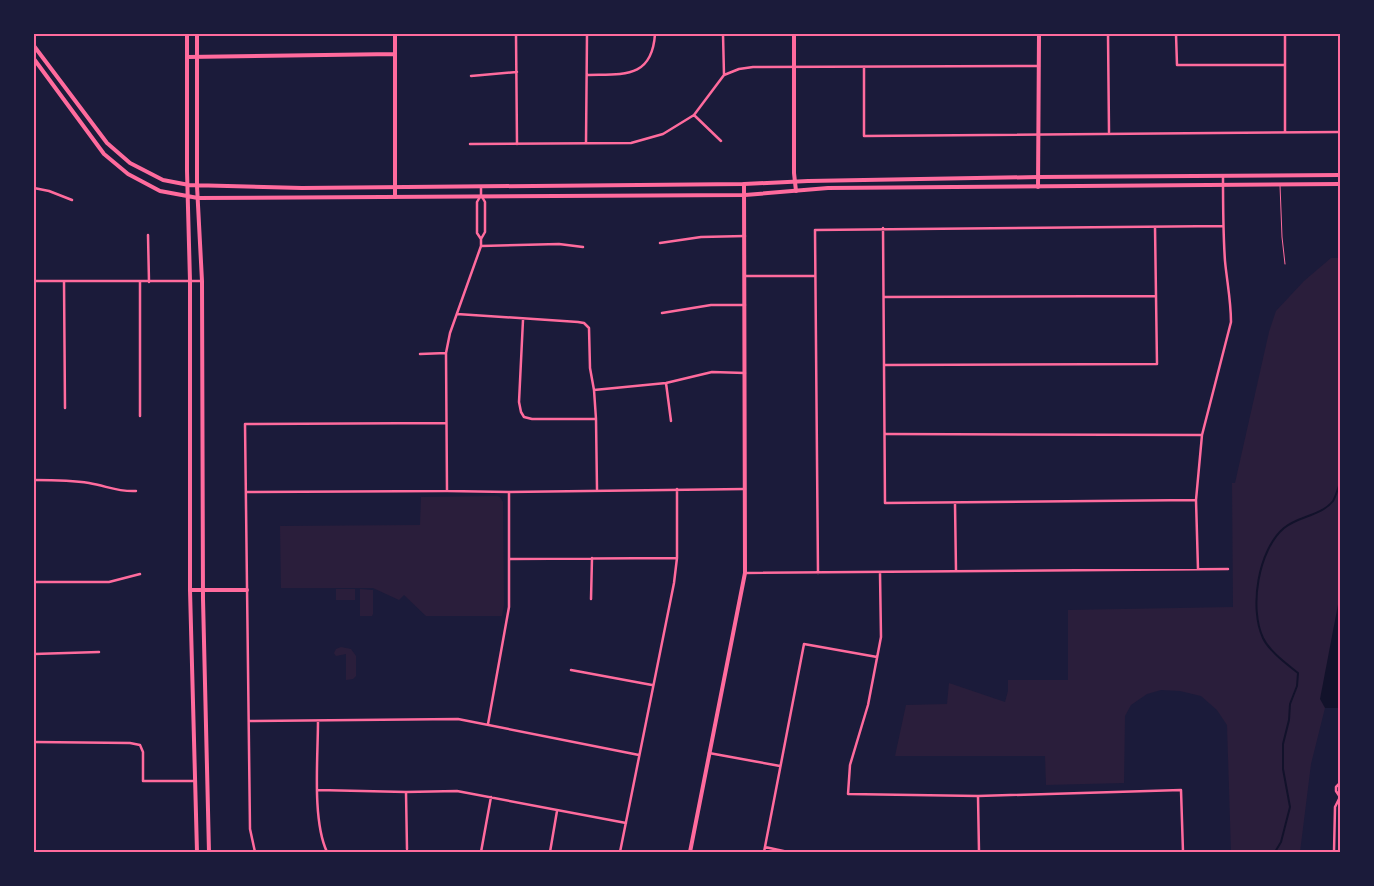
<svg xmlns="http://www.w3.org/2000/svg" width="1374" height="886" viewBox="0 0 1374 886" font-family="Signika,sans-serif">
  <rect width="100%" height="100%" fill="#1b1b3a"/>
  <path fill="#2a1e3b" d="M1331,258H1340V708H1325L1311,764L1300,852H1231L1227,725L1217,710L1201,696L1180,691L1161,690L1147,694L1131,705L1125,716L1124,783L1046,785L1045,756H895L906,705L947,704L949,683L1005,702L1008,691V680H1068V610L1233,607L1232,483H1235L1269,332L1276,311L1304,281Z
    M497,496L500,497L503,502L504,605L502,616H426L404,595L399,600L373,588H281L280,526L420,525L421,497Z
    M336,589H355V600H336Z
    M360,589L373,590V614L372,616H360Z
    M341,647L351,649L356,656V676L353,679L346,680V654L336,656L334,653L336,649Z"/>
  <path fill="#12122b" d="M1340,594V708H1325L1320,699Z"/>
  <g fill="none" stroke-linecap="round" stroke-linejoin="round">
    <path stroke="#12122b" stroke-width="2" d="M1275,852L1281,842L1290,807L1283,769V744L1289,720L1290,704L1297,686L1298,673C1287,664 1269,651 1263,638C1249,608 1258,550 1284,528C1298,516 1321,516 1333,501C1336,496 1338,488 1340,483"/>
    <path stroke="#ff6b9d" stroke-width="1" d="M1280,185L1282,237L1285,264"/>
    <path stroke="#ff6b9d" stroke-width="2.5" d="M516,34L517,144
      M723,34L724,75
      M1108,34L1109,132
      M1176,34L1177,65H1285
      M1285,34V132
      M864,68V136L1340,132
      M588,75C623,74 652,79 655,34
      M471,76L517,72
      M694,115L721,141
      M586,143L587,34
      M470,144L631,143L663,134L694,115L724,75L739,69L753,67L1039,66
      M34,188L49,191L72,200
      M883,228L885,503L1196,500
      M148,235L149,282
      M481,239L477,233V202L481,195
      M660,243L701,237L745,236
      M481,246L559,244L583,247
      M745,276H815
      M34,281H202
      M64,281L65,408
      M884,297L1155,296
      M662,313L711,305H745
      M457,314L578,322L584,323L589,328L590,368L594,390L596,419L597,489
      M523,320L519,402L521,412L524,417L532,419H596
      M420,354L446,353
      M884,365L1157,364L1155,227
      M666,383L671,421
      M594,390L666,383L712,372L745,373
      M140,416V281
      M886,434L1202,435
      M34,480C52,480 71,480 89,483C107,486 117,492 136,491
      M447,491L446,353L450,333L481,246V239L485,232V202L481,195V187
      M246,492L447,491L509,492L745,489
      M955,504L956,571
      M509,559L677,558
      M1198,569L1196,500L1202,435L1231,322C1231,301 1227,282 1225,261C1223,233 1223,205 1223,176
      M745,573L1228,569
      M818,573L815,230L1223,226
      M880,573L881,637L868,705L850,765L848,794L978,796L1181,790L1183,852
      M34,582H109L140,574
      M591,599L592,558
      M34,654L99,652
      M571,670L652,685
      M249,721L458,719L639,755
      M318,721C318,757 312,820 327,852
      M488,724L509,607V492
      M34,742L130,743L140,745L143,752V781H195
      M709,753L780,766
      M1340,783L1336,787V791L1340,797
      M318,790L406,792L457,791L626,823
      M406,792L407,849
      M978,796L979,852
      M765,847L788,852
      M255,852L250,829L245,424L446,423
      M481,852L491,797
      M550,852L557,811
      M620,852L674,583L677,558V489
      M764,852L804,644L877,657
      M1334,852L1335,807L1340,797"/>
    <path stroke="#ff6b9d" stroke-width="4" d="M395,34V197
      M794,34V173L796,191
      M187,57L395,54
      M1038,187L1039,34
      M190,590H247
      M690,852L745,573L744,184"/>
    <path stroke="#ff6b9d" stroke-width="4" d="M187,34V171L190,281V590L197,852
      M197,34V186L202,281L203,599L209,852
      M34,46L107,143L130,163L163,180L189,185L302,188L744,184L808,181L1038,177L1340,175
      M34,59L104,154L128,174L160,191L198,198L745,195L828,188L1340,184"/>
  </g>
  <rect width="1374" height="886" fill="none" stroke="#1b1b3a" stroke-width="70"/>
  <rect x="35" y="35" width="1304" height="816" fill="none" stroke="#ff6b9d" stroke-width="2"/>
</svg>
